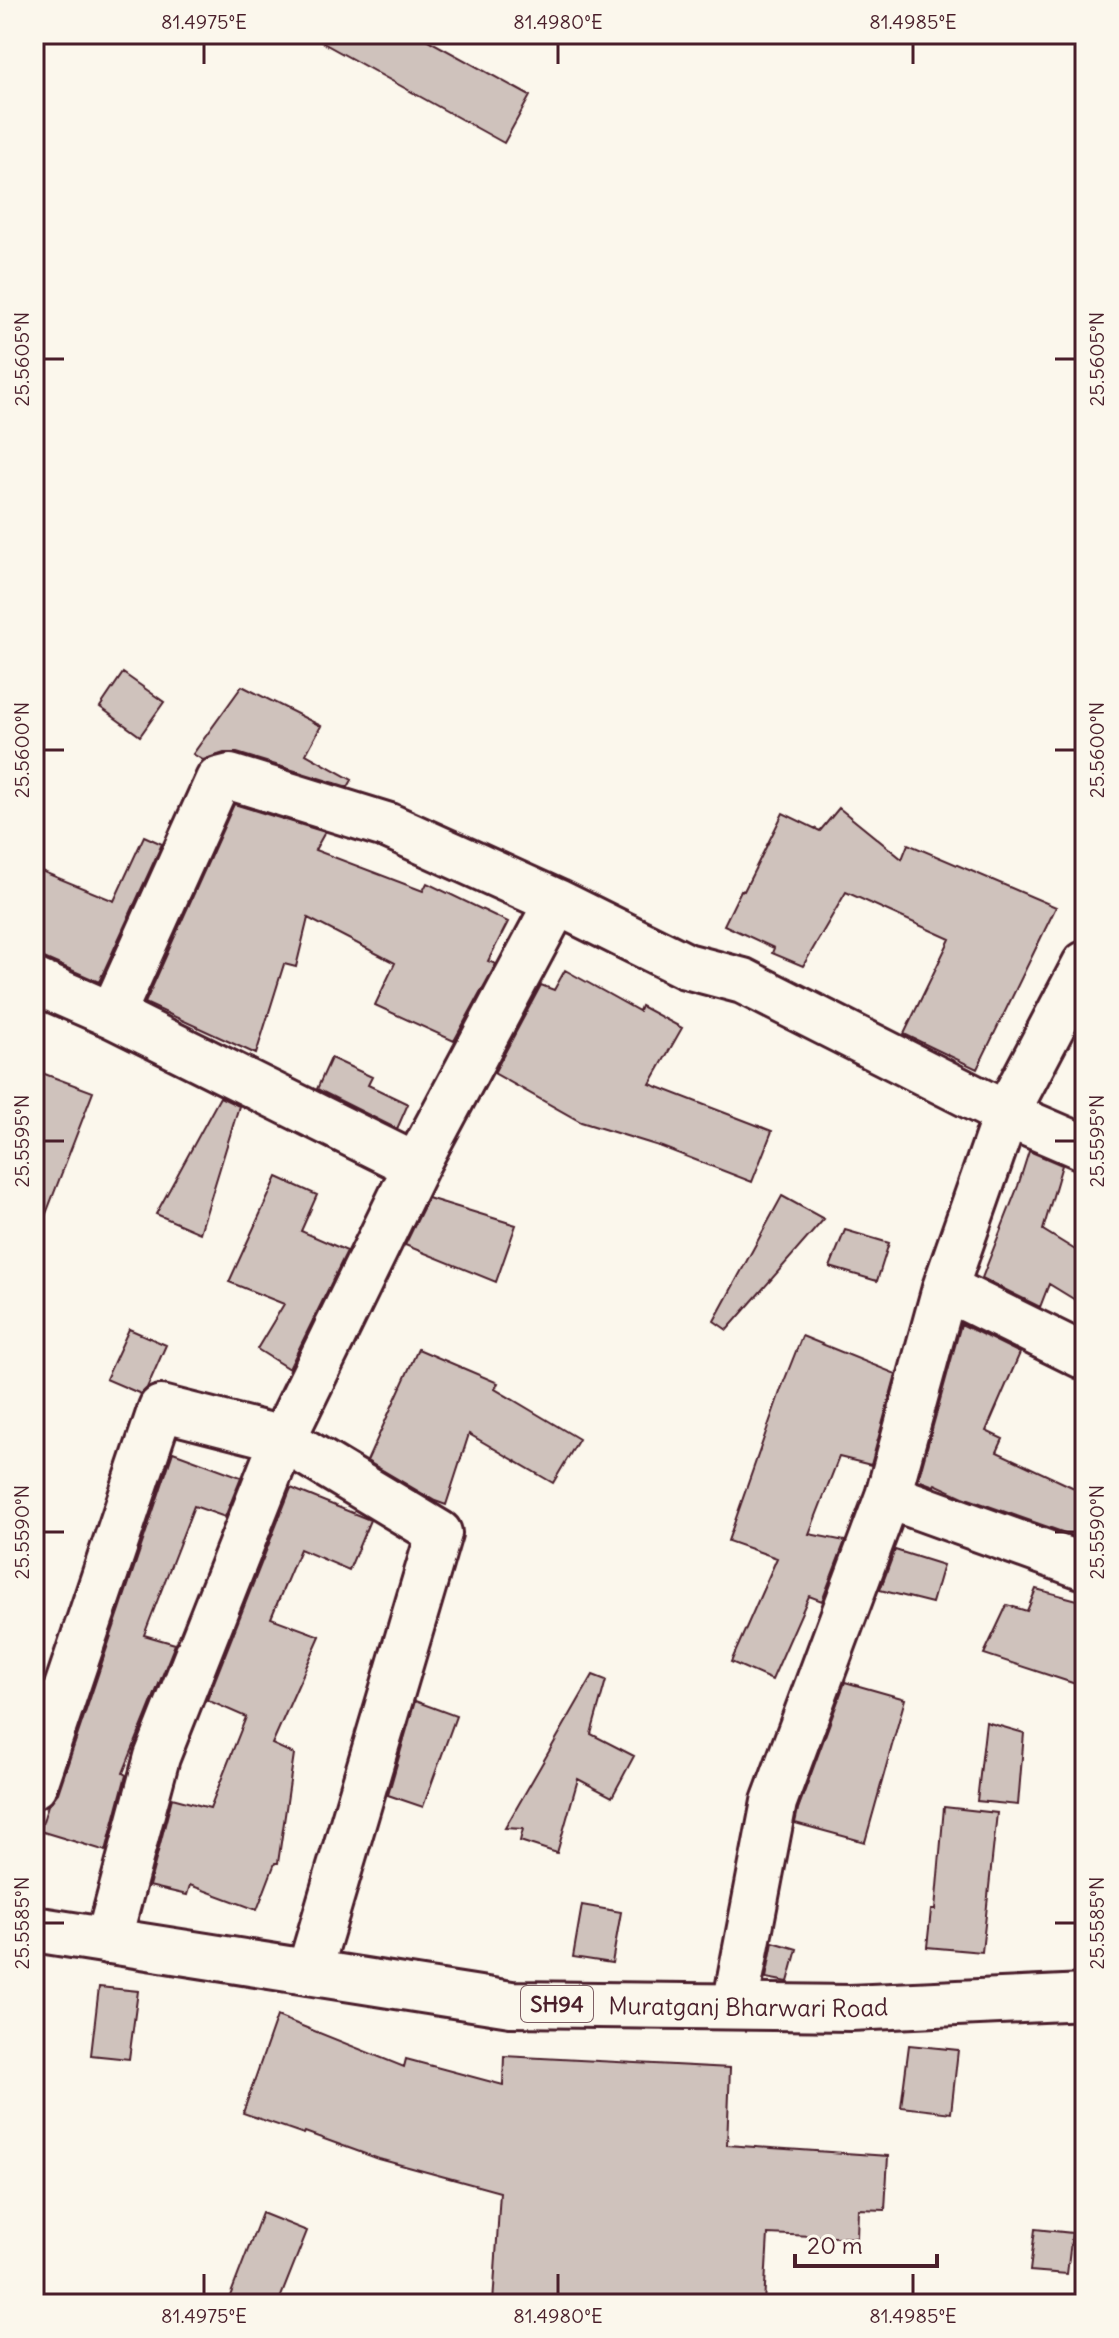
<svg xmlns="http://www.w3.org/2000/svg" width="1119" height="2338" viewBox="0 0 1119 2338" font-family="Delius,sans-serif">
  <rect width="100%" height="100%" fill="#fbf7ec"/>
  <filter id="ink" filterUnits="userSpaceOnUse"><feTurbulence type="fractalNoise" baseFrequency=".0125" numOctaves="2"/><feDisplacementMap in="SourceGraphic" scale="16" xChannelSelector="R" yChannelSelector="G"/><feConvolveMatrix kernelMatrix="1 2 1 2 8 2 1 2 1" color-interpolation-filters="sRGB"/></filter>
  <g filter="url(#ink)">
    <path fill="#cfc2bc" stroke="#4a1f2b" stroke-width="2" d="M307,34H417L530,96L504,143Z
      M123,673L164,702L140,736L100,707Z
      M242,686L321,726L306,754L352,780L348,787L237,753H224L203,760L193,754Z
      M234,804L325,832L315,850L423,891L427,883L508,922L488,961L496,964L454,1041L375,1005L395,963L308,918L296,967L284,964L256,1054L145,1003Z
      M839,808L902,859L908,844L1056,907L977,1069L904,1034L950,939L846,892L803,966L772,953L774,948L724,925L741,890L744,891L783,813L820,831Z
      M144,836L162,844L99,982L44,958L34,956V868L114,901Z
      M565,970L639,1011L641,1006L682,1028L650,1084L772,1131L752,1182L662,1147L581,1122L494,1073L541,985L554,990Z
      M331,1058L372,1077L368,1085L408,1104L397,1129L317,1089Z
      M34,1070L93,1092L37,1237H34Z
      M220,1097L239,1106L200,1233L156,1214Z
      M1029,1151L1062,1165L1043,1230L1085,1256V1306L1049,1284L1040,1307L982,1278L1018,1186Z
      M277,1177L317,1195L301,1231L347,1251L289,1369L257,1349L284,1304L229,1282Z
      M782,1196L824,1219L727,1330L714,1321Z
      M428,1198L516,1225L496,1282L405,1245Z
      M845,1230L889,1243L877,1281L830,1267Z
      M961,1324L1020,1353L986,1431L1003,1439L997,1452L1085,1493V1540L963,1497L935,1484L934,1486L918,1480Z
      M129,1329L166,1345L147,1388L141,1394L106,1379Z
      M802,1336L896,1374L871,1465L839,1457L809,1534L845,1541L822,1601L809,1596L772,1680L731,1662L777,1558L728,1541L781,1389Z
      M418,1349L498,1383L495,1389L579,1439L553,1483L469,1434L446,1505L435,1501L367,1461Z
      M173,1452L241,1477L225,1517L194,1506L144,1635L175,1644L123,1773L126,1775L106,1851L40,1831L48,1805L58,1793Z
      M291,1488L370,1520L349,1570L300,1549L271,1618L320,1636L272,1744L294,1754L278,1863H275L257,1910L190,1885L187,1895L149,1886L172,1798L210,1808L246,1717L207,1700Z
      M895,1550L943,1565L932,1603L880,1590Z
      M1036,1589L1085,1602V1687L984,1654L1007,1605L1027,1611Z
      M593,1675L606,1680L591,1734L634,1756L612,1797L578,1779L557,1853L520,1841L523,1829L505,1828Z
      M845,1682L905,1699L865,1842L795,1823L798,1809Z
      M415,1701L456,1716L423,1807L388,1795Z
      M986,1722L1024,1733L1018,1805L977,1801Z
      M944,1807L997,1813L982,1952L927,1947L931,1910H935Z
      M582,1905L621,1912L612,1963L573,1957Z
      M773,1942L797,1949L788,1982L766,1978Z
      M99,1987L138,1991L129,2059L91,2055Z
      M277,2016L404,2067L406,2059L503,2085L504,2056L730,2068L727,2145L888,2156L885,2210L858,2209L857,2238L768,2234L764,2304H493L500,2192L379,2159L305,2132L304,2134L243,2113Z
      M909,2045L958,2050L951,2113L901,2107Z
      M262,2213L307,2231L278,2304H227Z
      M1035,2229L1072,2233L1067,2274L1030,2271Z"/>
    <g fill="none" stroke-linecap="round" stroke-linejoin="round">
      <defs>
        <path id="minor" d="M34,981L112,1015L416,1166
          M112,1015L218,780L230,777L389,826L557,902L686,966L743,981L1006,1114L1085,1148
          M945,1288L1085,1357
          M888,1496L1085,1567
          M34,1785L161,1408L283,1439L439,1533L309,1972
          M108,1941L157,1757L283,1439L416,1166L557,902
          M735,2006L774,1802L888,1496L945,1288L1006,1114L1085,964"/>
        <g id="primary">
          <path id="s1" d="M34,1929L511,2004L850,2008L1085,1997"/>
        </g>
      </defs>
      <use href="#minor" stroke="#4a1f2b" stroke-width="50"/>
      <use href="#primary" stroke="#4a1f2b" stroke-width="50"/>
      <use href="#minor" stroke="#fbf7ec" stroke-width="44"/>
      <use href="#primary" stroke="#fbf7ec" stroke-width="44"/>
    </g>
  </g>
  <path fill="none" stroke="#4a1f2b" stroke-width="3" d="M204,44V64M558,44V64M913,44V64M44,359H64M1055,359H1075M44,750H64M1055,750H1075M44,1141H64M1055,1141H1075M44,1532H64M1055,1532H1075M44,1923H64M1055,1923H1075M204,2274V2294M558,2274V2294M913,2274V2294"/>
  <g text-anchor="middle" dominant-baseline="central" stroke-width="6" stroke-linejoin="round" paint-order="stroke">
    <rect fill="#fbf7ec" stroke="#7f6065" stroke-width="2" x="521" y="1986" width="72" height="36" rx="6"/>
    <g font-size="22" font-weight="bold" fill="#4a1f2b">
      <text x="557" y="2004">SH94</text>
    </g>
    <g font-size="24" fill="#4a1f2b" stroke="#fbf7ec">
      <text stroke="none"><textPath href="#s1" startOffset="720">Muratganj Bharwari Road</textPath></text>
    </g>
  </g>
  <rect width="1119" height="2338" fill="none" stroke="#fbf7ec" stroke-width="88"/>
  <path d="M795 2254v12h142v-12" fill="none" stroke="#4a1f2b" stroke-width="4"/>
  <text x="807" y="2254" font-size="24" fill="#4a1f2b" stroke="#fbf7ec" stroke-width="6" paint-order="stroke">20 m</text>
  <rect x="44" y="44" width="1031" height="2250" fill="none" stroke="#4a1f2b" stroke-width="3"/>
  <g font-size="20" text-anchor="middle" fill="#4a1f2b">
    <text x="204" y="29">81.4975°E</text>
    <text x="558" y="29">81.4980°E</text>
    <text x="913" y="29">81.4985°E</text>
    <text transform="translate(22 359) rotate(-90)" y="7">25.5605°N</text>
    <text transform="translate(1097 359) rotate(-90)" y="7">25.5605°N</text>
    <text transform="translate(22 750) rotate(-90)" y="7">25.5600°N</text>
    <text transform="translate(1097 750) rotate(-90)" y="7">25.5600°N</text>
    <text transform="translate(22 1141) rotate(-90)" y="7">25.5595°N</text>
    <text transform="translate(1097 1141) rotate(-90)" y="7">25.5595°N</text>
    <text transform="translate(22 1532) rotate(-90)" y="7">25.5590°N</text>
    <text transform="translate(1097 1532) rotate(-90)" y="7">25.5590°N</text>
    <text transform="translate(22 1923) rotate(-90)" y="7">25.5585°N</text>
    <text transform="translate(1097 1923) rotate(-90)" y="7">25.5585°N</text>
    <text x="204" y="2323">81.4975°E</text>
    <text x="558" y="2323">81.4980°E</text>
    <text x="913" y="2323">81.4985°E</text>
  </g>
</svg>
